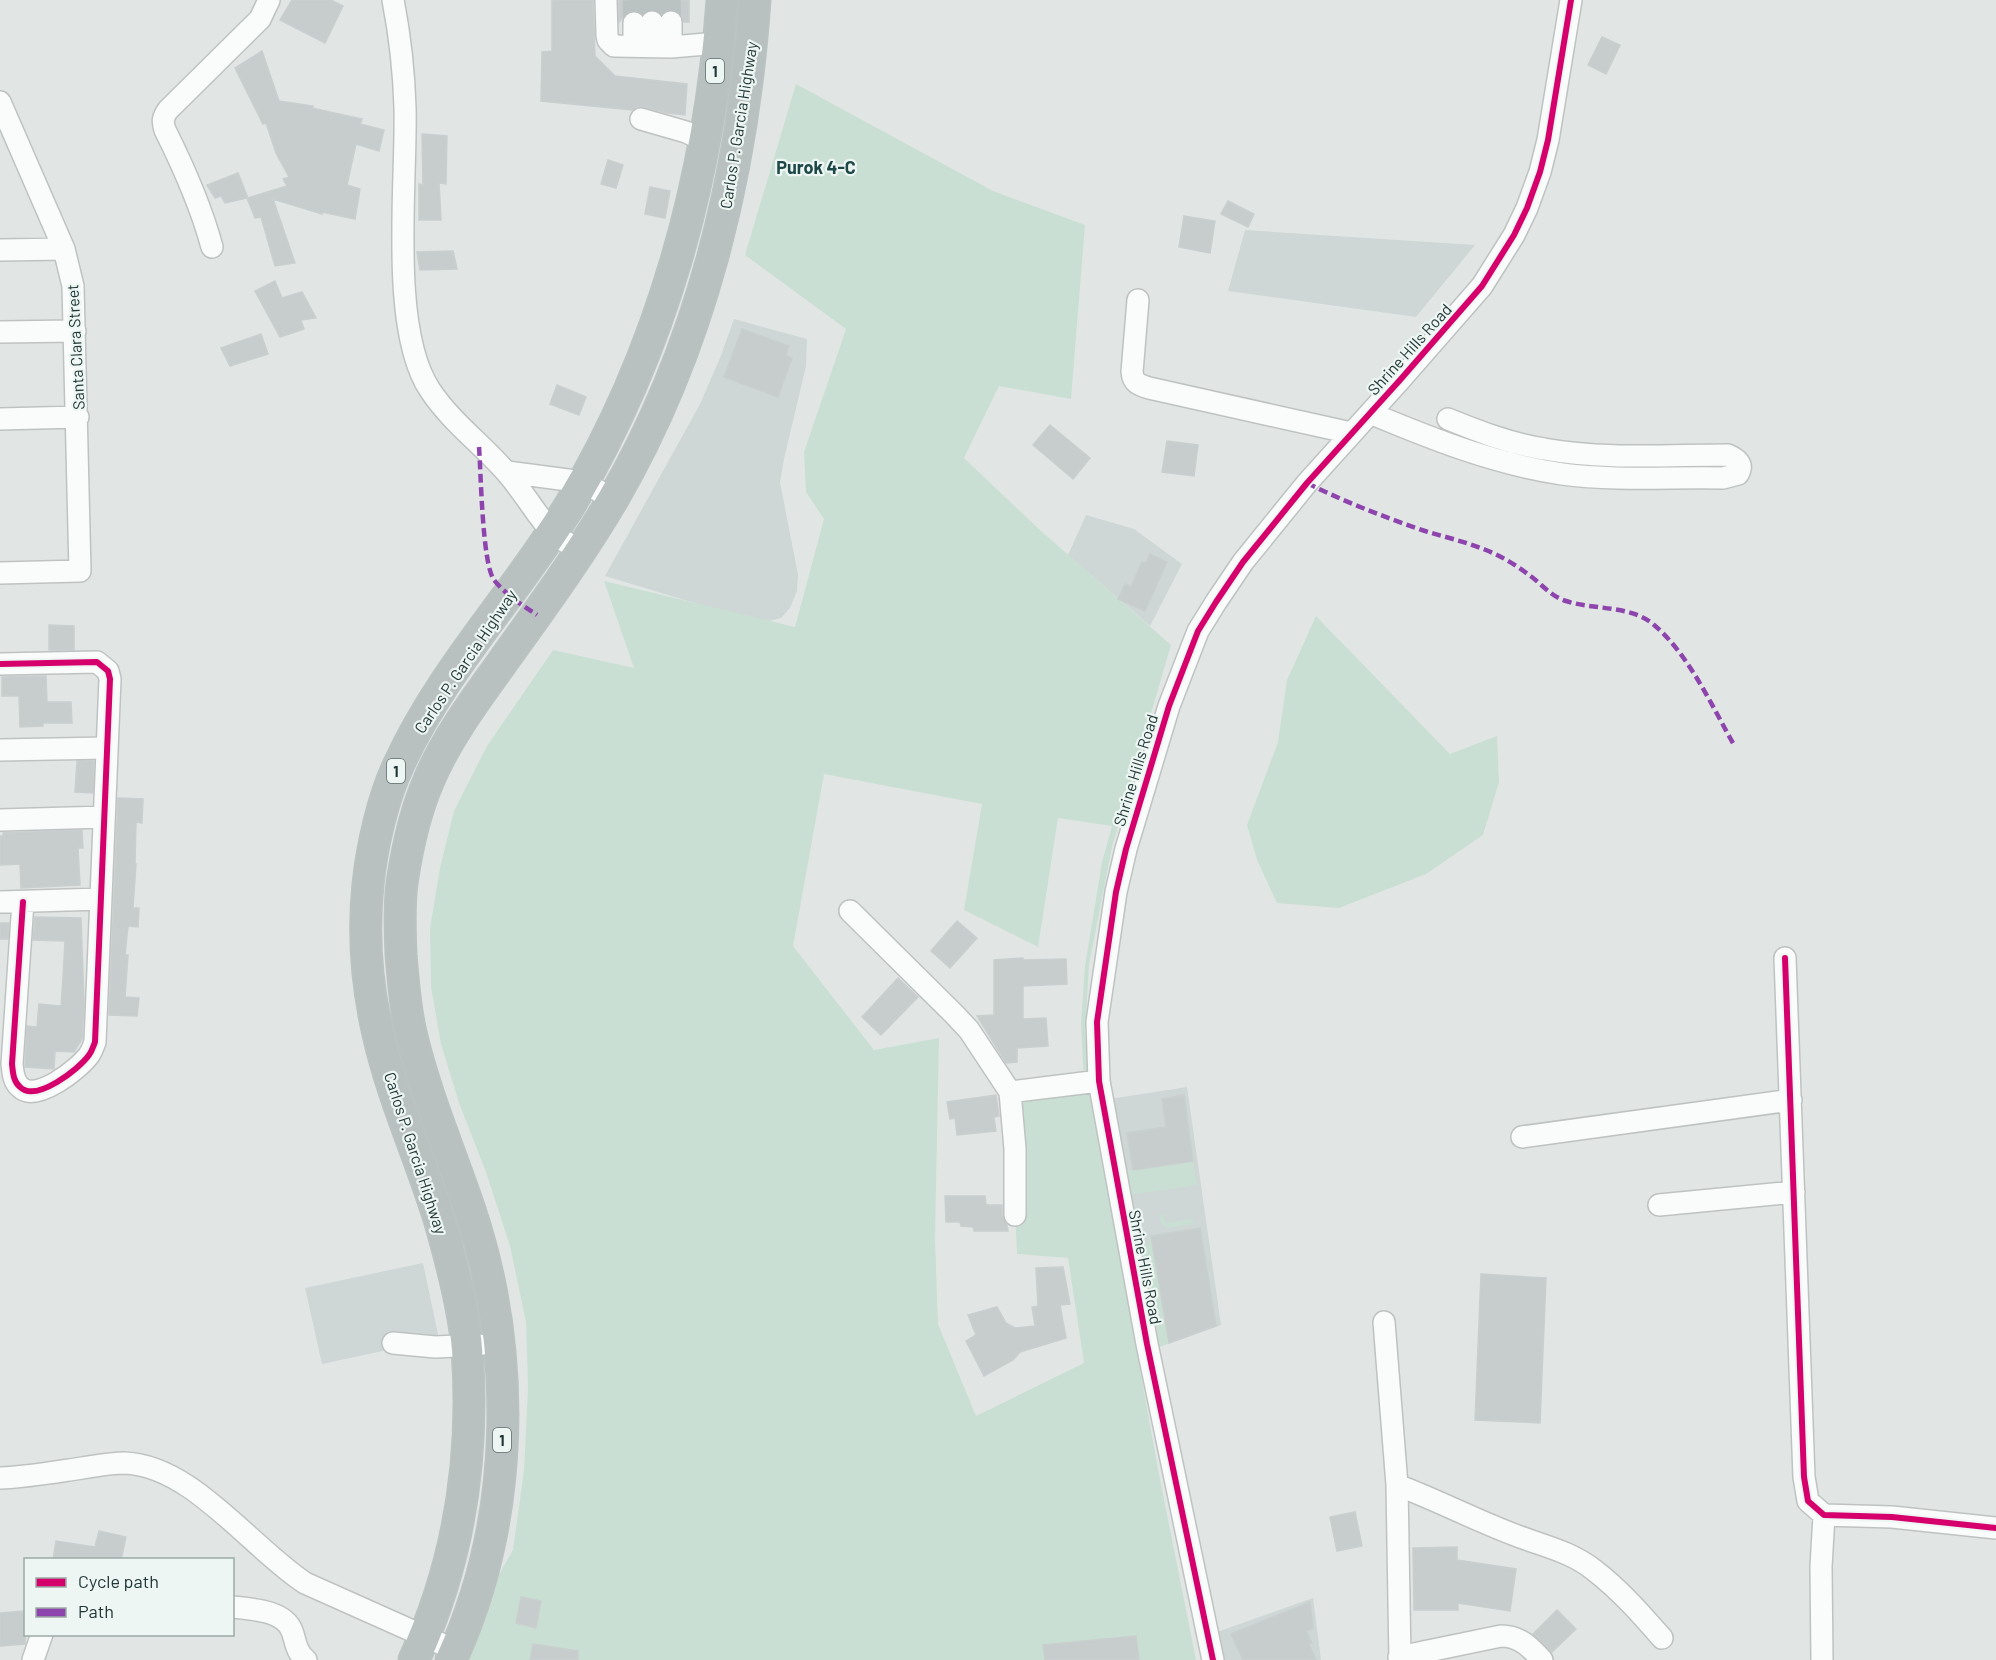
<svg xmlns="http://www.w3.org/2000/svg" width="1996" height="1660" viewBox="0 0 1996 1660" font-family="Barlow,sans-serif">
  <rect width="100%" height="100%" fill="#e1e6e5"/>
  <path fill="#ced7d5" d="M1245,230L1475,245L1416,317L1228,291Z
    M734,319L807,339L806,366L784,459L780,482L798,575L797,591L790,608L781,618L761,623L605,576L700,404L720,358Z
    M1086,515L1134,529L1182,564L1150,626L1068,555Z
    M1187,1087L1221,1325L1159,1347L1110,1099Z
    M423,1263L439,1339L322,1364L305,1288Z
    M1313,1598L1321,1660H1223L1217,1632Z"/>
  <path fill="#cadfd4" fill-rule="evenodd" d="M796,84L993,191L1085,225L1071,399L999,386L964,458L1040,530L1171,645L1112,847L1089,965L1085,1034L1091,1098L1158,1469L1196,1660H450L513,1550L524,1470L528,1388L526,1322L510,1246L486,1172L459,1103L441,1044L431,987L430,928L440,868L454,811L487,746L553,650L634,668L604,581L795,627L824,519L806,492L804,452L846,329L745,255ZM824,774L982,804L964,910L1038,947L1058,818L1112,826L1102,862L1085,966L1081,1022L1084,1083L1010,1092L1017,1254L1068,1258L1084,1363L976,1416L938,1324L935,1238L939,1038L874,1050L793,946Z
    M1316,616L1450,754L1497,736L1499,782L1483,835L1426,874L1339,908L1277,903L1257,860L1247,825L1278,742L1287,680Z
    M1193,1161L1197,1185L1129,1195L1125,1171Z
    M1164,1214L1166,1223L1192,1219L1193,1224L1166,1228L1161,1223L1159,1215Z
    M1149,1235L1151,1236L1169,1343L1159,1347L1140,1246L1150,1244Z"/>
  <path fill="#c7cdcc" stroke="#c9cfce" stroke-width="1.5" d="M292,0H331L343,6L325,43L280,20Z
    M552,0H593L595,56L615,76L687,84L685,115L667,113L644,107H637L632,110L541,101L542,52L552,51Z
    M619,0H689V22H684L682,15L677,11L670,9L662,14L651,9L642,14L635,10L628,12L619,22Z
    M1602,37L1620,45L1606,74L1588,65Z
    M262,51L279,101L313,106L312,108L362,119L360,124L384,130L379,151L356,144L347,185L360,189L355,219L322,212V214L273,199L295,263L275,266L261,217L255,218L247,198L225,203L221,196L215,198L207,185L238,173L248,198L287,186L283,179L289,177L276,153L266,123L263,124L235,68Z
    M422,134L447,136L446,184L439,183L441,220H419V184L423,185Z
    M608,160L623,165L616,188L601,184Z
    M650,187L670,191L665,218L645,214Z
    M1228,201L1254,214L1248,227L1221,214Z
    M1184,216L1215,221L1210,253L1179,247Z
    M453,251L457,269L420,270L417,252Z
    M275,281L282,298L302,292L316,318L301,320L304,329L280,337L255,291Z
    M742,329L789,346L786,355L792,358L778,397L724,377Z
    M261,334L268,354L230,366L221,348Z
    M557,385L586,397L579,415L550,404Z
    M1050,425L1090,458L1073,479L1033,445Z
    M1167,441L1198,445L1194,476L1162,472Z
    M1150,554L1167,562L1145,611L1118,599L1125,584L1131,587L1142,562L1146,563Z
    M49,625L74,626V650H49Z
    M46,676L47,702H71L72,723H43V726L20,727L19,696H2V677Z
    M77,761H94L93,793L75,792Z
    M118,798L143,799L142,823L136,822L135,864H136L133,908H139L138,927L128,926L125,955H128L125,997L139,998L137,1016L109,1015Z
    M82,830L83,848H78L80,885L21,888L20,864L0,865V836H3V833Z
    M35,917L81,918L84,1002L82,1039L74,1052L55,1051L54,1069L25,1067L27,1026L37,1027L39,1004L61,1006L63,978L65,941L33,940Z
    M957,921L977,938L950,968L931,951Z
    M0,923H9L8,939H0Z
    M1023,958V960L1066,959L1067,984L1023,986V1019L1046,1018L1048,1046L1017,1048V1062L1006,1063L977,1016L994,1015V960Z
    M898,978L918,997L881,1035L862,1017Z
    M996,1095L999,1116L994,1117L996,1131L957,1135L955,1118L950,1119L947,1102Z
    M1184,1095L1193,1161L1133,1170L1127,1133L1166,1127L1162,1099Z
    M945,1196H985L986,1205H1002V1216L1007,1225L1008,1231H974L973,1227L961,1226L960,1222H946Z
    M1200,1228L1216,1326L1169,1343L1151,1236Z
    M1063,1267L1070,1304L1060,1305L1066,1338L1020,1352L1013,1360L984,1376L966,1341L976,1335L968,1315L997,1307L1006,1323L1015,1328L1035,1326L1032,1307L1038,1306L1036,1268Z
    M1481,1274L1546,1278L1540,1423L1475,1420Z
    M1355,1512L1362,1546L1337,1551L1330,1517Z
    M99,1531L126,1537L121,1560H53L56,1541L95,1547Z
    M1457,1547V1560L1516,1569L1510,1611L1458,1603V1610H1414L1413,1548Z
    M521,1597L541,1601L536,1628L516,1623Z
    M1310,1602L1313,1628L1306,1631L1312,1643L1309,1644L1316,1660H1243L1231,1634Z
    M1557,1610L1576,1629L1552,1652L1533,1634Z
    M23,1611L26,1626L25,1644L0,1646V1613Z
    M1136,1636L1139,1660H1045L1043,1645Z
    M533,1644L578,1651V1660H530Z"/>
  <g fill="none" stroke-linecap="round" stroke-linejoin="round">
    <path stroke="#bac3c2" stroke-width="21" stroke-dasharray="21 10" stroke-linecap="butt" d="M633,0L634,23
      M652,0V22
      M670,0L671,22"/>
    <defs>
      <path id="minor" d="M393,0C400,36 404,72 405,108C407,182 389,329 430,390C451,422 482,444 507,473C523,491 535,513 551,531C558,539 572,545 581,551
        M606,0L607,35L608,40L614,46L671,47L718,43
        M652,22V46
        M671,22V47
        M634,23V46
        M0,102L64,249L73,286L80,571L0,573
        M641,119L686,132L705,141
        M212,247C201,206 184,168 165,130C162,121 163,117 168,110L260,19L269,0
        M0,250L64,249
        M1138,300L1132,372C1133,383 1139,385 1149,388L1351,433
        M0,332L75,331
        M1370,413C1432,439 1495,464 1562,474C1615,481 1669,477 1723,478L1738,474C1744,464 1737,459 1728,455C1667,455 1604,460 1544,449C1511,444 1480,432 1448,419
        M0,419L78,417
        M507,472L583,482L613,499
        M0,664L97,662L108,671L110,679L95,1042C93,1047 92,1051 89,1055C79,1069 36,1103 20,1087C13,1081 13,1072 12,1064L23,902
        M0,750L107,748
        M0,820L104,817
        M0,902L101,899
        M850,911L955,1015L969,1030L1010,1092L1015,1149V1215
        M1785,958L1804,1477L1808,1501L1824,1515L1892,1517L1996,1528
        M1010,1092L1099,1081
        M1522,1137L1791,1100
        M1659,1205L1794,1192
        M1384,1322L1397,1485L1400,1660
        M393,1343L435,1347L480,1345
        M0,1478C28,1477 55,1472 82,1468C96,1466 110,1463 124,1463C192,1465 250,1547 305,1583L455,1650
        M1397,1485C1437,1500 1475,1520 1515,1535C1543,1546 1570,1551 1594,1570C1620,1590 1641,1614 1662,1638
        M232,1607C251,1609 284,1610 292,1631C296,1642 296,1652 306,1660
        M1399,1657L1501,1636C1520,1636 1530,1647 1542,1660
        M33,1660L42,1634
        M1213,1660L1147,1344L1099,1081L1097,1022L1116,892L1126,849L1169,706L1198,631L1216,602L1243,562L1307,483L1400,380L1482,286L1514,235L1527,208L1540,172L1548,140L1571,0
        M1822,1660L1821,1567L1824,1515"/>
      <path id="highway" d="M414,1660C459,1562 475,1456 467,1349C464,1310 450,1257 439,1219C420,1157 392,1097 378,1034C367,986 363,932 368,884C372,846 383,797 399,764C442,670 516,593 570,505C661,353 710,177 722,0
        M451,1660C515,1521 518,1354 470,1210C450,1151 425,1093 411,1033C405,1007 403,980 401,954C400,931 399,906 402,883C407,849 415,812 429,780C447,737 477,698 504,660C542,607 580,555 613,499C701,348 743,173 755,0"/>
    </defs>
    <use href="#minor" stroke="#bec3c2" stroke-width="24"/>
    <use href="#highway" stroke="#bbc3c2" stroke-width="33"/>
    <use href="#minor" stroke="#fafbfb" stroke-width="21"/>
    <use href="#highway" stroke="#b9c0c0" stroke-width="30"/>
    <path stroke="#8e44ad" stroke-width="4.5" stroke-dasharray="9 4.5" stroke-linecap="butt" d="M479,447C481,472 482,563 494,580C506,595 522,605 537,615
      M1307,483C1345,502 1384,517 1425,531C1445,537 1466,542 1486,550C1501,556 1516,565 1529,575C1542,584 1550,596 1566,601C1593,610 1630,605 1653,624C1688,653 1712,706 1734,745"/>
    <defs>
      <path id="cycleway" d="M0,664L97,662L108,671L110,679L95,1042C93,1047 92,1051 89,1055C79,1069 36,1103 20,1087C13,1081 13,1072 12,1064L23,902
        M1785,958L1804,1477L1808,1501L1824,1515L1892,1517L1996,1528
        M1213,1660L1147,1344L1099,1081L1097,1022L1116,892L1126,849L1169,706L1198,631L1216,602L1243,562L1307,483L1400,380L1482,286L1514,235L1527,208L1540,172L1548,140L1571,0"/>
    </defs>
    <use href="#cycleway" stroke="#eef6f3" stroke-width="10"/>
    <use href="#cycleway" stroke="#d6006c" stroke-width="6"/>
  </g>
  <g text-anchor="middle" dominant-baseline="central" stroke-width="4.5" stroke-linejoin="round" paint-order="stroke">
    <g fill="#eef6f3" stroke="#5e706f" stroke-width="1.5">
      <rect x="706" y="59" width="18" height="24" rx="4.5"/>
      <rect x="387" y="759" width="18" height="24" rx="4.5"/>
      <rect x="493" y="1428" width="18" height="24" rx="4.5"/>
    </g>
    <g font-size="15" font-weight="bold" fill="#203736">
      <text x="715" y="71">1</text>
      <text x="396" y="771">1</text>
      <text x="502" y="1440">1</text>
    </g>
    <g font-size="16" fill="#203736" stroke="#eef6f3">
      <text transform="translate(738 125) rotate(-81)">Carlos P. Garcia Highway</text>
      <text transform="translate(75 347) rotate(-93)">Santa Clara Street</text>
      <text transform="translate(1409 349) rotate(-48)">Shrine Hills Road</text>
      <text transform="translate(465 661) rotate(-56)">Carlos P. Garcia Highway</text>
      <text transform="translate(1135 770) rotate(-73)">Shrine Hills Road</text>
      <text transform="translate(416 1153) rotate(72)">Carlos P. Garcia Highway</text>
      <text transform="translate(1146 1267) rotate(79)">Shrine Hills Road</text>
    </g>
    <g font-size="18" font-weight="bold" fill="#1d4847" stroke="#eef6f3">
      <text x="816" y="167">Purok 4-C</text>
    </g>
  </g>
  <rect x="24" y="1558" width="210" height="78" fill="#eef6f3" stroke="#9caaa7" stroke-width="1.5"/>
  <rect x="36" y="1578" width="30" height="9" fill="#d6006c" stroke="#9caaa7" stroke-width="1.5"/>
  <text x="78" y="1588" font-size="18" fill="#203736">Cycle path</text>
  <rect x="36" y="1608" width="30" height="9" fill="#8e44ad" stroke="#9caaa7" stroke-width="1.5"/>
  <text x="78" y="1618" font-size="18" fill="#203736">Path</text>
</svg>
